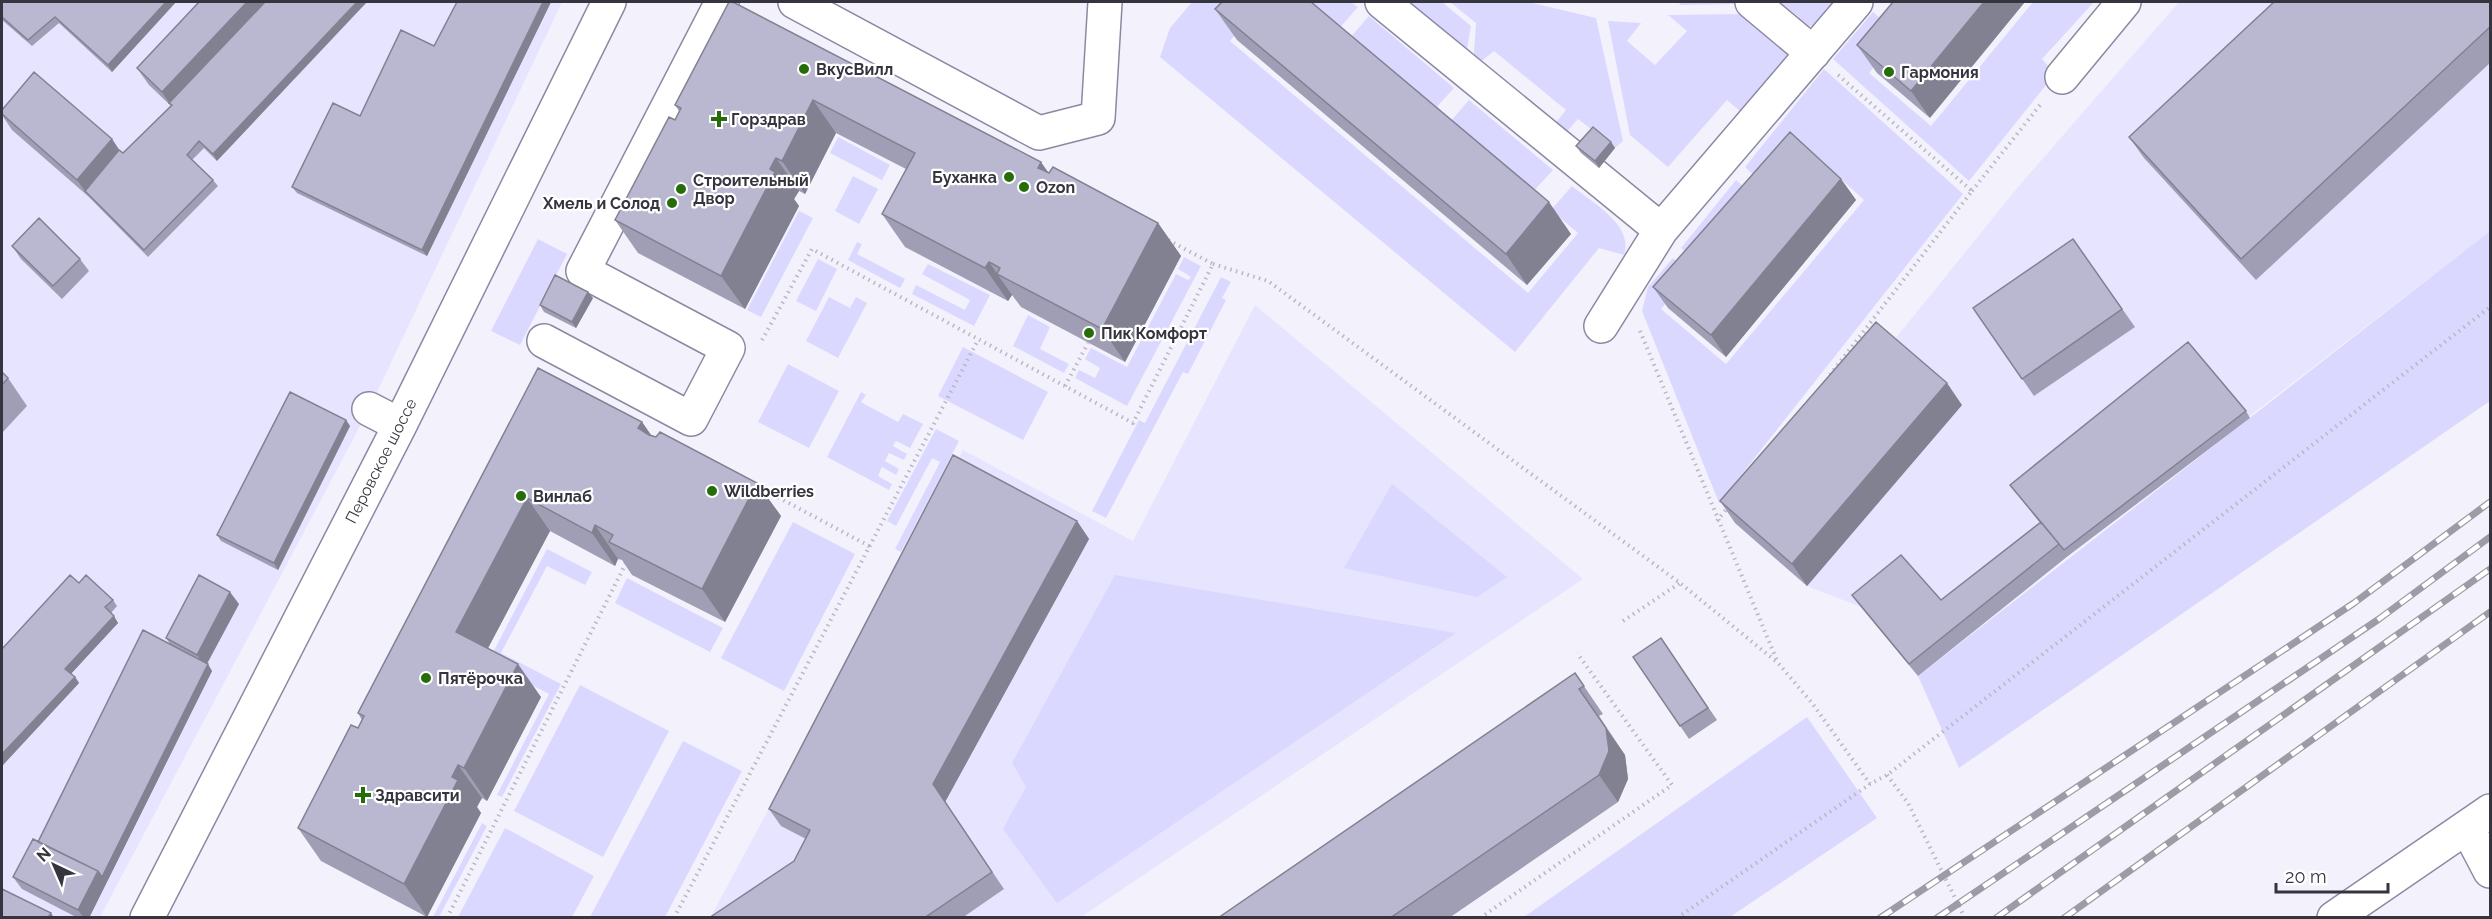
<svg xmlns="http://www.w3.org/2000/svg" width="2492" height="919" viewBox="0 0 2492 919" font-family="Raleway,sans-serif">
  <rect width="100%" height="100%" fill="#f3f2fc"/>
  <path fill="#e6e4ff" d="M2,2H562L369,409L100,917L2,918Z
    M2179,2H2490V231L2068,556L1918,676L1861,607L1807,586L1735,523L1891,344L2018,187Z
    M1255,305L1583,579L1081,917L710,918L963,450L1133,541Z"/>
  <path fill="#dbd8ff" d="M1192,2H1262L1230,41L1528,293L1578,233L1551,210L1572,186C1592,203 1634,224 1624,255L1599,248L1515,352L1160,57L1170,28Z
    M1305,2H1351L1358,7L1338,30Z
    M1395,2H1442L1471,26L1465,61Z
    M1450,2H1528L1596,18L1623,141L1615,148L1578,119L1565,134L1553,126L1566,110L1494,51L1473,68L1476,23Z
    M1681,2H1732L1735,4L1679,5Z
    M1780,2H1844C1827,19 1821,30 1794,25L1799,17Z
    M2033,2H2094L2042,59L2055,74L1969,181L1833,59L1873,12L1900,35L1869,73L1931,126Z
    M1747,14L1783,46L1788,57L1747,117L1727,100L1668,167L1630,135L1608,21L1641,23L1627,41L1655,65L1687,31L1668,15Z
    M1369,16L1454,88L1434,110L1349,39Z
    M1824,69L1963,194L1719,503L1642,311L1648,287L1673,258L1690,275L1661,309L1726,364L1864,200L1805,146L1767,188L1745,167Z
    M1469,100L1553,170L1532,193L1449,123Z
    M838,137L890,165L882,180L830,153Z
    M853,176L878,189L859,224L835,211Z
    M1736,180L1758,199L1700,264L1681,248Z
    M799,211L813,218L761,317L747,310Z
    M2490,231V401L1959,768L1918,676Z
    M538,239L567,254L520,345L491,331Z
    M857,242L862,244L857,254L905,279L900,288L848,260Z
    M1184,257L1201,266L1127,406L1075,378L1079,370L1095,378L1100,368L1085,359L1091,348L1127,367L1176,274L1188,280L1191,277L1178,269Z
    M818,259L837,269L816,311L796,301Z
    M928,264L990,295L974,326L912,294L916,285L965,310L970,300L922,274Z
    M1221,277L1231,282L1222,298L1226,300L1188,374L1183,372L1106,518L1092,511L1139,420L1145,423Z
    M829,297L850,308L856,297L867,303L838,358L806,341Z
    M1028,315L1050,327L1040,349L1069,364L1064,373L1013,346Z
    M963,347L1048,392L1023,440L938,396Z
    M788,364L839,391L809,448L758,422Z
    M861,392L866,395L861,402L866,405L898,422L903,414L923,424L910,448L896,441L893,446L907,454L904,460L889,453L885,461L899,469L896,475L882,467L878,476L892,484L889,490L827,457Z
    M936,429L959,441L901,552L895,549L940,462L932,458L896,526L887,521Z
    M1392,484L1507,577L1477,597L1344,568Z
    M793,522L855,554L784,691L721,658Z
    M547,549L592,572L585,585L547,566L501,653L561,684L502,797L497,795L549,694L488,662Z
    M1115,575L1456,633L1057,903L1003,829L1026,787L1012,763Z
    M627,578L723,628L710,652L615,603Z
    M580,685L669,731L603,857L514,811Z
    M1807,717L1877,818L1730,917H1524Z
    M683,741L742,771L665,917H590Z
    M482,823L487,826L439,917H433Z
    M505,828L594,876L572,917H458Z"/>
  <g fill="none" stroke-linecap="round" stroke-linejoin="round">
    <defs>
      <path id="minor" d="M795,2L1039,133L1098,118L1105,2
        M1382,2L1661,230
        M1752,2L1813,53
        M2062,77L2124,2
        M1601,326L1661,230L1856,2
        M544,341L691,419L728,348L583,271L722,2
        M369,409L400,425
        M2467,827L2490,871
        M147,918L400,425L609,2
        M2334,918L2490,811"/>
    </defs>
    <use href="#minor" stroke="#8b89a1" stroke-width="36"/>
    <path stroke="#b9b8c2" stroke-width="4" stroke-dasharray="1.5 4.5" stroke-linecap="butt" d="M1972,191L2040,105
      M1213,264L1268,281L1680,583L1778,663L1812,703L1870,784
      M1640,331L1778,663
      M762,340L812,249L1133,423L1213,264L1168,240
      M1830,375L1972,191L1838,75
      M1065,386L1088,343
      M757,486L871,547
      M1717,521L1728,507
      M1623,621L1680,583
      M1887,775L1908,803L1965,918
      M447,918L626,563
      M674,918L978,340
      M1480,918L1672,785L1577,653
      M1677,918L1870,784L1887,775L2490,307"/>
    <use href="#minor" stroke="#fff" stroke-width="33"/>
    <defs>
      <path id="rail" d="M1880,918L2354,603L2490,502
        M1937,918L2379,619L2490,537
        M1996,918L2490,569
        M2064,918L2490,612"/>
    </defs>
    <use href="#rail" stroke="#9d9ca6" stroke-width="7"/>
    <use href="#rail" stroke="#fff" stroke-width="4.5" stroke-dasharray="14" stroke-linecap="butt"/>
  </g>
  <path fill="#a09eb4" d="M2,2H176L112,72L59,23L32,46L2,20Z
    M199,2L217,161L204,148L192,160L213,180L218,186L148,257L89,197L12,130L2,115V110L112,139L119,150L123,153L171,106L149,85L137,68Z
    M458,2H551L427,256L297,193L292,187L360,116L434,46Z
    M729,2L1049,173L1158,223L1181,256L1125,362L1021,307L1012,295L1008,301L905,247L882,214L906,169L836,133L805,194L799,191L796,196L794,199L799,206L745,309L638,253L615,220L675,120L679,111L675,105Z
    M1893,2L1930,118L1877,73L1857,45Z
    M2490,2V63L2256,280L2144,158L2129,137Z
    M1215,9L1571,234L1527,285L1237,40Z
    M1611,142L1615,148L1599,168L1581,153L1576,146Z
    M1841,179L1856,200L1726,357L1668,308L1653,287Z
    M2073,239L2135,327L2034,396L1973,308Z
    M12,246L80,259L89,271L62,299L21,259Z
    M593,298L576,328L544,312L540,305Z
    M538,368L642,422L651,435L757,483L781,516L725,622L632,575L622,560L618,559L615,566L550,531L488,648L541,697L487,801L482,798L478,804L477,807L481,813L427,917L321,861L298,828L358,728L362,720L358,713Z
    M2,372L8,378L27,406L2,433Z
    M1962,405L1807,586L1735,523L1720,501Z
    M2246,411L2250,418L2068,556L1918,676L1861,607L1852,595L1941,600L2040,523L2010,485Z
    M346,420L350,426L278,570L221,541L217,535Z
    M1077,521L1089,539L945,802L1004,889L962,918H709L794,861L806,839L781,826L769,809Z
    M79,583L113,600L117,606L111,613L118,623L71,673L75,677L79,683L2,766Z
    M239,604L207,664L212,671L89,918H78L22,889L13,877L38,842L170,644L166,638Z
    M1661,638L1717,720L1689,739L1633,657Z
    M1575,673L1603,714L1599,716L1625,755L1628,779L1618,802L1449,918H1218Z"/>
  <path fill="#828192" d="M166,2H176L112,72L108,65Z
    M247,2H276L169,103L162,92Z
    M357,2H367L217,161L213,154Z
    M543,2H551L427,256L422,250Z
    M1984,2H2025L1930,118L1911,91Z
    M813,100L836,133L805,194L782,161Z
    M112,139L124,157L85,191L77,180Z
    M1611,142L1615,148L1599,168L1595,161Z
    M776,158L799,191L794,199L799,206L745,309L721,276Z
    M1041,162L1064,195L1038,168Z
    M1841,179L1856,200L1726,357L1711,335Z
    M1549,202L1571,234L1527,285L1506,254Z
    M1158,223L1181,256L1125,362L1102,329Z
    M989,262L1012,295L1008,301L985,268Z
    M588,292L593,298L576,328L572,322Z
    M1947,383L1962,405L1807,586L1792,564Z
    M346,420L350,426L278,570L274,563Z
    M642,422L665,455L638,428Z
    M757,483L781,516L725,622L702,589Z
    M527,498L550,531L479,665L456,632Z
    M1077,521L1089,539L945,802L1004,889L933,784Z
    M595,525L618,559L615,566L592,533Z
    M230,592L239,604L205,667L197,655Z
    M114,616L118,623L70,675L65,669Z
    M208,664L212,671L89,918H84L78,910Z
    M518,664L541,697L487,801L464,768Z
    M75,677L79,683L2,766V754Z
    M1579,689L1625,755L1628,779L1618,802L1599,775Z
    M458,765L482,798L477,807L481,813L427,917L404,884Z
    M51,913L54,918H48Z"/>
  <path fill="#bab8d1" stroke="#828192" stroke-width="1.5" d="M2,2H166L108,65L55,17L28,40L2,17Z
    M199,2H247L162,92L137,68Z
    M265,2H357L213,154L199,141L187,155L213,180L144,250L85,191L119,150L123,153L172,105L169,103Z
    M457,2H543L422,250L292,187L333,103L360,116L401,30L434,46Z
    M729,2H733L1041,162L1038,168L1043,170L1049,173L1053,167L1158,223L1102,329L997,274L1000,268L993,264L989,262L985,268L882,214L915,153L813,100L782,161L776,158L773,163L770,169L775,172L721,276L615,220L669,117L675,120L681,108L675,105Z
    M1222,2H1311L1549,202L1506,254L1215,9Z
    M1893,2H1984L1911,91L1857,45Z
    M2274,2H2490V27L2241,259L2129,137Z
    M34,72L112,139L77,180L2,114V110Z
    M1593,127L1611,142L1595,161L1576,146Z
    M1790,132L1841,179L1711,335L1653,287Z
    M39,218L80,259L53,286L12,246Z
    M2073,239L2122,309L2022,379L1973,308Z
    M555,275L588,292L572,322L540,305Z
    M1876,322L1947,383L1792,564L1720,501Z
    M2188,342L2246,411L2064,550L2010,485Z
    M538,368L642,422L638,428L649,435L656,437L660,432L757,483L702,589L609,542L613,535L595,525L592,533L527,498L456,632L518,664L464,768L458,765L452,777L458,780L404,884L298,828L351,725L358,728L364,716L358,713Z
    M2,372L8,378L2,385Z
    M290,392L346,420L274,563L217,535Z
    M953,455L1077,521L933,784L992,872L924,918H709L794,861L810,830L769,809Z
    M2041,522L2059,544L1909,664L1852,595L1901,555L1941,600Z
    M70,575L79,583L86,575L113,600L105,607L114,616L65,669L75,677L2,754V649Z
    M199,575L230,592L197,655L166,638Z
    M143,630L208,664L102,877L98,871L38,842Z
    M1661,638L1708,708L1680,726L1633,657Z
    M1575,673L1584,686L1579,689L1606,728L1609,751L1599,775L1390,918H1218Z
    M33,839L98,871L78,910L13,877Z
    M2,889L51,913L48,918H2Z"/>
  <g fill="#266d09" stroke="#fff" stroke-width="2">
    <circle cx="804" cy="69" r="6"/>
    <circle cx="1889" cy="72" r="6"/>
    <path d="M716 110h6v6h6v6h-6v6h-6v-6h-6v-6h6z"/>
    <circle cx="1009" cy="177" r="6"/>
    <circle cx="1024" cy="187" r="6"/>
    <circle cx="681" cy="189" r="6"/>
    <circle cx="672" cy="203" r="6"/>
    <circle cx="1089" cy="333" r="6"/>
    <circle cx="712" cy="491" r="6"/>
    <circle cx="521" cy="496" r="6"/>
    <circle cx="426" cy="678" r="6"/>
    <path d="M360 786h6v6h6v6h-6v6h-6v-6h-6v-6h6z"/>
  </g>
  <g text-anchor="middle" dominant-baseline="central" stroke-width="4.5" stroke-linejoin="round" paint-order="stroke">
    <g font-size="16" font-weight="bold" fill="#36353f" stroke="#fff" text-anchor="start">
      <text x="816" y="69">ВкусВилл</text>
      <text x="1901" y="72">Гармония</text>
      <text x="731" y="119">Горздрав</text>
      <text x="997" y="177" text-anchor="end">Буханка</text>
      <text x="693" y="180">Строительный<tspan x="693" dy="18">Двор</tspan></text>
      <text x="1036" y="187">Ozon</text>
      <text x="660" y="203" text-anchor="end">Хмель и Солод</text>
      <text x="1101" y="333">Пик Комфорт</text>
      <text x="724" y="491">Wildberries</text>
      <text x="533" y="496">Винлаб</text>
      <text x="438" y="678">Пятёрочка</text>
      <text x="375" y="795">Здравсити</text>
    </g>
    <g font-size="16" fill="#36353f" stroke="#fff">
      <text transform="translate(381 461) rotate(-63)">Перовское шоссе</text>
    </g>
  </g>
  <rect width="2492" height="919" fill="none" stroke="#36353f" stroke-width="6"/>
  <g transform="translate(54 865) rotate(316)" stroke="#ffffff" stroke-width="4.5" paint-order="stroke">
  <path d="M0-4.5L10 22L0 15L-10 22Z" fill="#36353f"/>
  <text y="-9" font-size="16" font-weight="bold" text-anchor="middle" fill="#36353f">N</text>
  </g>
  <path d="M2276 883v9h112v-9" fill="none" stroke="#36353f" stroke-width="3"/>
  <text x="2285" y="883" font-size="18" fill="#36353f" stroke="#ffffff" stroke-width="4.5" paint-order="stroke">20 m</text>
</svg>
